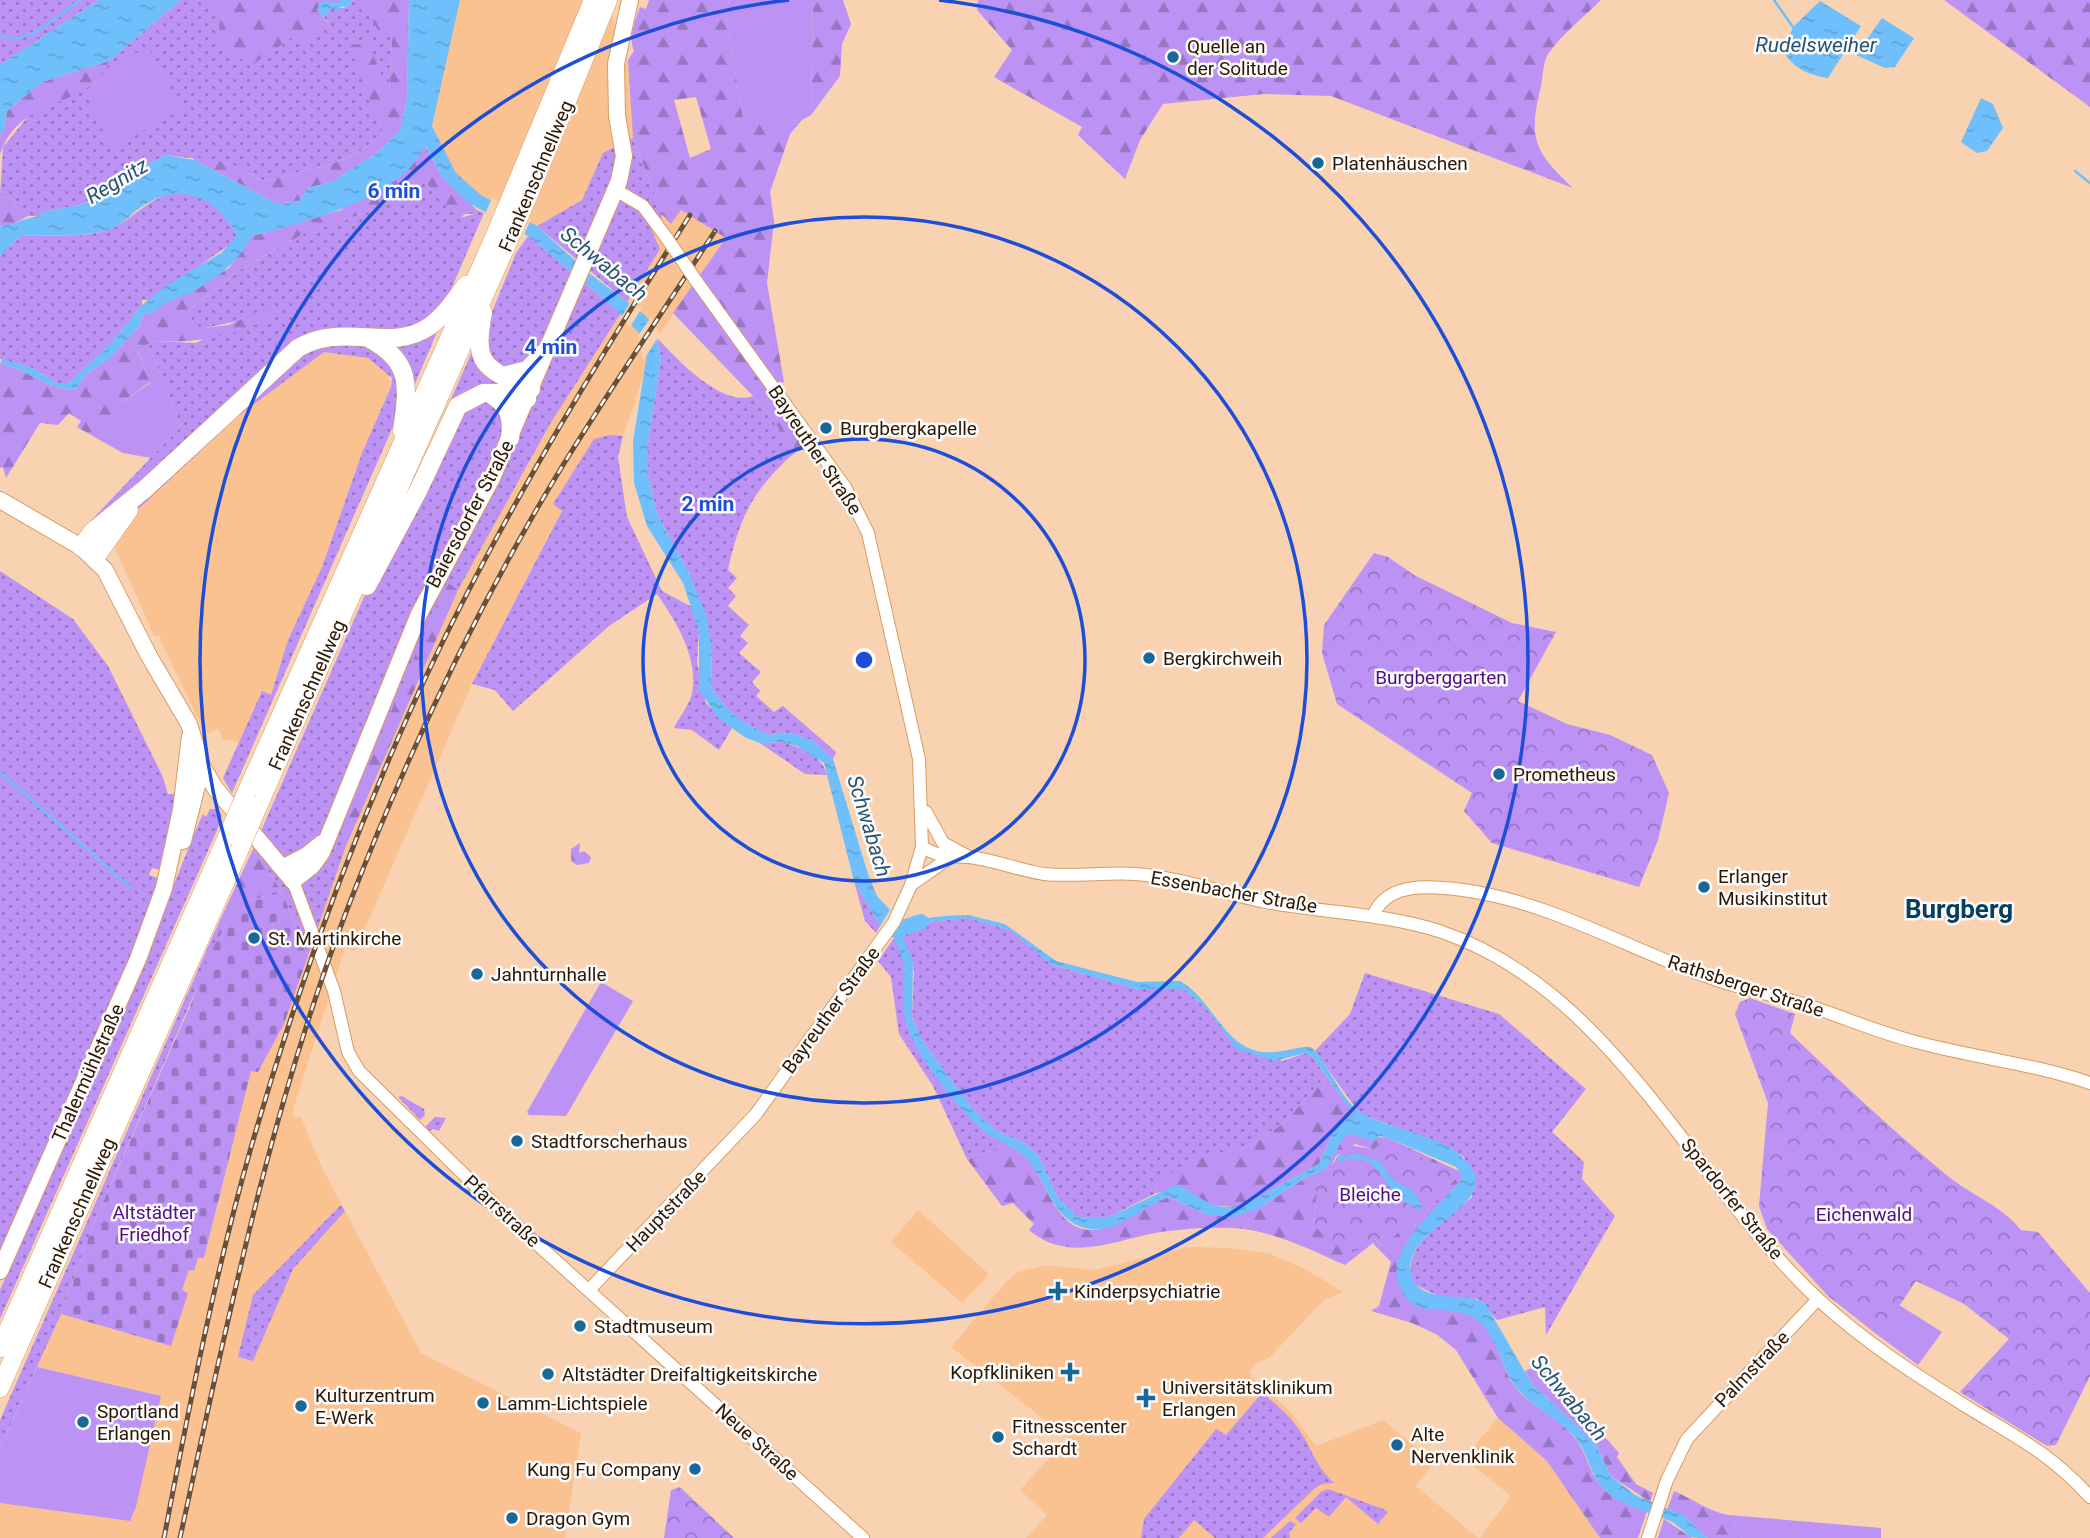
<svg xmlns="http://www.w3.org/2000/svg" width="2090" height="1538" viewBox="0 0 2090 1538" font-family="Roboto,sans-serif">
  <defs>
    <pattern id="grass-dots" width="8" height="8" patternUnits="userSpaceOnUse" patternTransform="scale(1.75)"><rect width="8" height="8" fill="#bc92f5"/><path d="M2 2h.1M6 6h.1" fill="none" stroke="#9976c4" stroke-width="1.8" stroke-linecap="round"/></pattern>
    <pattern id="forest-firs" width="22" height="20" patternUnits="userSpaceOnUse" patternTransform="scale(1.75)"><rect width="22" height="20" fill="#bc92f5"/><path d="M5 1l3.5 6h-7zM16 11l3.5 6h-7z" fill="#9976c4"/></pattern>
    <pattern id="cemetery-stones" width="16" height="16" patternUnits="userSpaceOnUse" patternTransform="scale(1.75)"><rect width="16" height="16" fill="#bc92f5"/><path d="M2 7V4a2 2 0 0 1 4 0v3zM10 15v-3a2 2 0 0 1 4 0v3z" fill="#9976c4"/></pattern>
    <pattern id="park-crowns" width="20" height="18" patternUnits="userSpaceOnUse" patternTransform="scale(1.75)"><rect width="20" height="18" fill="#bc92f5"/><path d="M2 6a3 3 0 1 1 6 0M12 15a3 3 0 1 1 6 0" fill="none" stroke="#9976c4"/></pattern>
    <pattern id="water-ripples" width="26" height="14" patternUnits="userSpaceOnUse" patternTransform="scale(1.75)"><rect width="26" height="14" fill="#6ebffb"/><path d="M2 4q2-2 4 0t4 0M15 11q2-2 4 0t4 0" fill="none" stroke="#60a3d5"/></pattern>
  </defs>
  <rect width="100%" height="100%" fill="#f8d2b1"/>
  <path fill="#fac291" d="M460,0H606L628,60L633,138L603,153L582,200L537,226L481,195L456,173L432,126Z
    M681,210L726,237L657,338L627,302L660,249L652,231L663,215L672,224Z
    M621,313L644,338L647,354L646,368L623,436L594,439L553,504L562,511L472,684L355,951L345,948L293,1109V1117H301L322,1168L421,1353L581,1433L565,1538H0V1503L130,1521L161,1396L37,1367L61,1314L170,1346L188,1292L182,1291L189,1269L198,1257L204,1258L251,1070L258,1072L284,1024L346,846L458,590L550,424Z
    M324,351L368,358L388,373L391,387L362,453L322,567L288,640L271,695L262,691L239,743L229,739L224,741L218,729L208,733L197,716L160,640L161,636H154L115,548L136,513L157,488L237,417Z
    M918,1210L989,1274L962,1303L891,1242Z
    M1189,1247L1232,1248L1271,1254L1307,1270L1343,1292L1324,1300L1270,1357L1256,1364L1249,1372L1251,1377L1289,1410L1316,1446L1383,1420L1434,1462L1416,1486L1478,1538H1026L1047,1515L1020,1490L1068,1438L951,1347L1007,1281L1018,1272L1046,1265L1094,1270Z
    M1498,1418L1547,1460L1600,1538H1480L1511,1496L1464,1458Z"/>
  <path fill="url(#grass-dots)" d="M0,0H99L0,65Z
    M181,0H210L221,18L291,37L329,23L324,18L331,8H346L353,0H361L392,36L389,95L350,46L383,133C354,165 303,170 264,181L227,163L166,155L148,164L116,190L79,205L43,212L41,216H28L21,220L13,199L0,196L3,147L31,113L95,83L109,61Z
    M633,138L663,215L652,231L660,249L627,302L537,226L582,200L603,153Z
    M411,181L425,182L459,218L475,214L477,210L484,213L434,329L437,332L415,384L404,386L399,413L232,793L223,778L262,691L271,695L288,640L322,567L362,453L391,387L392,378L368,358L324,352L237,417L103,542L83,529L181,426L148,344L153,341L196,343L243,320L195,330L189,310L238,271L305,233L377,209Z
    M177,192C206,194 224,211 237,236L235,241L150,300H142V305L109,345L68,384H58L32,368L0,359V256L21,236C48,234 84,239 110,229C135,219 143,200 177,192Z
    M528,236L621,313L550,424L458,590L448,583L336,839L346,846L308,956L281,890L253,849L471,354L476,351L516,253Z
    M657,338C677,359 722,408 753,396L797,451C754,487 739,518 728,570L737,578L728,588L736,596L728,606L749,625L740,636L748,643L739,653L761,672L752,682L760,691L756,696L774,712L783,706L836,752L833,759L814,741L790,733L769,735L744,722L726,708L711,687L712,651L689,573L657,514L648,475V443L661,358Z
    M610,435L623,436L618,457L627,517L662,591L692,607L699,631L697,662L706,703L732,728L719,750L692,730L674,728C679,718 689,705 692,694C699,658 676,621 657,594L609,626L513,711L495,690L472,684L562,511L553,504L594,439Z
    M0,571L73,619L108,666L162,775L168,794H174L175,788L180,789L164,871L152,868L149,875L161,879L150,915L0,1261Z
    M782,742C802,748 821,754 827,775L805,774L760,743Z
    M210,809H217L222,815L218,828L0,1319V1290L120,1019L195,832L203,814L206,817Z
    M854,881L880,926L876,933L865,921Z
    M968,918L1010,930L1052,965L1137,989H1184L1206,1008L1237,1049L1283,1061L1305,1053L1312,1056L1326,1076L1284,1123L1249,1146L1193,1160L1158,1181L1156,1193L1109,1217H1078L1058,1198L1038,1155L1023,1142L996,1131L972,1108L923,1042L912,1018L914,970L901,933L928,922Z
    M215,931L219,938L92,1227L61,1314L0,1448V1420Z
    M894,938L904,956L907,1026L952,1096L984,1131L1006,1144L967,1159L933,1086L899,1034L891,977L878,961Z
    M1365,973L1499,1014L1586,1089L1552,1132L1584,1162L1582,1179L1615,1216L1546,1335L1545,1307L1497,1320L1478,1299L1440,1297L1414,1284C1396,1246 1451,1219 1472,1197L1464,1157L1431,1140L1360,1114L1315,1051L1350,1014Z
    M402,1096L424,1109L425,1115L420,1120L398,1097Z
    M435,1117L446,1118L439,1131L433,1129L428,1132L426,1126Z
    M341,1205L345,1211L293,1269L253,1361L238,1357L253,1295Z
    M1262,1393C1276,1404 1288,1414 1298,1428C1312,1448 1315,1466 1334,1483L1322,1484L1314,1489L1263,1538H1215L1194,1520L1179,1538H1141L1144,1519L1216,1429L1226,1435Z
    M1328,1489L1383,1509L1388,1512L1378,1524L1346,1497L1329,1517L1316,1508L1301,1523L1295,1518L1321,1492Z
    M1290,1521L1296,1524L1289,1533L1290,1538H1271Z"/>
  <path fill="url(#forest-firs)" fill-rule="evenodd" d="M210,0H340V1L339,4L322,1L317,10L329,24L304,48L291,38L252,65L216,45L221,18Z
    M361,0H409L407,99L400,131L374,155L331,182L308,188L299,201L278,204L194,160V157L227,163L264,181C303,170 355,165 383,133L349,46L368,42L389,93L392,36L379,32Z
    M649,0H730L725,11L744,123L802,120L790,134L770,192L774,221L767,283L784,382L769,389L807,444L797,451L753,396L673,313L726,238L681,210L671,224L663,215L633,138L628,60L634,51C628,37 635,21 640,7L646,9ZM696,97L711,149L690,158L674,100Z
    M813,0H843L851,24L842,44L840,76L811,115Z
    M978,0H1601C1584,17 1562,34 1548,54C1543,62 1543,76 1541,86C1528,139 1534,151 1573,188L1331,96L1264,94L1163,104L1140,140L1125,179L1078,135L1082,127L994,77L1012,50L977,10Z
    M1944,0H2090V107Z
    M109,61C105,68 100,79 93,84C60,108 15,107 0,155V135L4,130L7,111L42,82Z
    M424,144L442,177L477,210L475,214H465L456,221L453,213L426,183L411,181L377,209L305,233L238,271L189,310L195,329L229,325L270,306L276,314C236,338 199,343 153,341L138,352L150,382L120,404L98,439L77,427L81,421L69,413L58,425L40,423L6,478L3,467L0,468V364C25,367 57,395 76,389L86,374L109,359L138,328L144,313L151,314L164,302L184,295L229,268L252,236L341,210Z
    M0,196L13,199L21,220L9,226L0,225Z
    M447,582L458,590L346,846L336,839Z
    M253,849L281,890L254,900L244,894L219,938L215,931Z
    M1326,1076L1356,1116L1335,1128L1319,1164L1246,1204L1235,1207L1209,1205L1183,1188L1156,1193L1158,1181L1193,1159L1249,1146L1284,1123Z
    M1351,1134L1388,1138L1461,1172L1463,1177C1439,1209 1412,1229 1397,1268L1413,1304C1433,1313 1458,1307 1470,1313C1495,1327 1498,1358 1511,1381C1527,1407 1557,1415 1575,1438C1586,1451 1589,1472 1600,1485C1610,1498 1632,1506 1647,1511L1638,1538H1600L1547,1461L1498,1418L1456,1350L1436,1334L1412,1323L1371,1311L1379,1306L1391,1262L1373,1243L1345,1265C1309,1249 1274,1231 1234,1228C1213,1227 1189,1228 1169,1231C1124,1235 1072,1267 1029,1230L1034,1224L1013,1203L1002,1206L967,1159L1006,1144C1015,1149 1022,1153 1029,1160C1047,1182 1056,1231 1093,1230C1122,1228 1144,1205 1169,1197L1207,1215L1261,1207L1305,1178L1326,1169L1344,1136ZM1355,1144L1456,1173V1178L1413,1227L1403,1228L1382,1246L1375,1239L1313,1224L1317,1195L1336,1156Z
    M1541,1364L1564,1392L1585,1409L1591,1421L1619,1453L1617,1457L1636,1484L1653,1493L1650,1502L1611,1476L1595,1443L1532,1384L1525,1371Z
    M1674,1491C1693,1499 1709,1512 1729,1515L1742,1538H1707L1685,1516L1667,1510Z
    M1664,1519L1692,1538H1658Z"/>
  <path fill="url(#cemetery-stones)" d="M281,890L308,956L284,1024L258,1072L251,1071L204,1258H198L194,1271L189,1270L182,1290L188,1293L171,1346L61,1314L92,1227L191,1004L210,953L244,894L254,900Z"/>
  <path fill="url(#park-crowns)" d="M1374,553L1388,557L1414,575L1512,623L1556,632L1518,701L1567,724L1610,735L1652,755L1669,793L1658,840L1639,887L1492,843L1464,811L1472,793L1337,704L1322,653L1324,625Z
    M580,843L579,853L584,851L591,857L589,863L577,865L571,861V849Z
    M1750,998L1795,1014L1790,1033C1842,1083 1893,1131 1949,1177C1973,1196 2002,1206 2021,1230L2038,1232L2090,1293V1376L2056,1445L2047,1446L1960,1392L2009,1339L1964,1304L1916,1281L1879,1336L1828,1296L1767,1229L1759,1206L1768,1103L1735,1014L1740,1002Z
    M1383,1141L1456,1172V1178L1413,1227L1403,1229L1382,1246L1375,1239L1354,1253L1329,1242L1313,1224L1317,1195L1314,1181C1331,1172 1334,1158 1348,1145L1374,1149Z
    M680,1487L734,1538H664L671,1490Z"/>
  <path fill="#bc92f5" d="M730,0H813L811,115L802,120L744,124L725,11Z
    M150,50L182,109L111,149L85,91C99,84 101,72 113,63C123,54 137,53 150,50Z
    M148,344L181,426L151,458L123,453L98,439L120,404L150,383L138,351Z
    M601,982L633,1001L566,1116L529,1115L527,1112Z
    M1899,1305L1942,1332L1918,1365L1879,1336Z
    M37,1367L161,1396L136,1507L130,1521L0,1503V1448Z
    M1729,1515L1881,1528V1538H1742Z"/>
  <path fill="url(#water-ripples)" fill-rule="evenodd" d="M99,0H181L109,61L42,82L7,111L4,130L0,135V65Z
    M340,0H353L346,8L342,6L337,11L331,8L324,18L317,10L322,1L338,3Z
    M409,0H460L432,126L456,173L481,195L537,226L589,273L646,316L654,327L661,358L648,443V475L657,514L689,573L707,617L712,651L711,687L726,708L744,722L769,735L790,733L814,741L833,759L868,874L877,896L890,910L880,926L854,881L824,763L797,746L782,742L760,743L746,738L718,718L699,689V631L683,583L647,526L634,483L633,442L647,354L644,338L609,303L528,236L467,202L442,177L425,145C403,199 304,222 252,236C238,262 219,277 194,291C176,301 169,298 151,314L144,313L138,328L109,359L86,374L76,389C57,395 25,367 0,364L2,359L32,368L58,384H68L109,345L142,305L167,285L221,253L237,236C218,198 182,181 144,205C132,212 122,226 108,230C82,238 49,234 21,236L0,256V225C15,227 25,216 41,216L43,212L79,205L116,190L148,164L166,155L194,160L278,204L299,201L308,188L331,182L374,155L400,131L407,99Z
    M1820,1L1861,26L1828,78C1809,75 1794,69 1784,52L1793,27Z
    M1882,18L1914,38L1895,67L1885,68L1856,55Z
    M1981,98L1993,104L2003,128L1987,151L1977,153L1961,142Z
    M968,915L1005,924L1056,961L1137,982L1180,981C1212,998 1223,1047 1262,1052C1280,1054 1297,1046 1311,1047C1329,1064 1343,1104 1363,1114C1396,1132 1448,1134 1471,1167C1501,1209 1389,1231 1414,1283C1434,1304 1463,1291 1485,1303L1532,1384L1595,1443L1611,1476L1635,1495L1685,1516L1707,1538C1702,1538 1695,1538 1691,1537C1684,1532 1678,1525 1670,1521C1648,1511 1614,1505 1599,1484C1590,1470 1586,1450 1575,1437C1557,1417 1531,1407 1514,1385C1502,1367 1499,1345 1485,1328C1457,1292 1409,1333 1397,1276C1391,1244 1445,1201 1463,1177L1456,1167L1388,1138L1379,1136L1375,1141L1350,1134L1344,1137L1326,1169L1305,1178L1261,1207L1234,1217L1207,1215L1169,1197C1144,1205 1120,1232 1091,1229C1054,1225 1049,1185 1029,1161C1018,1147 999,1143 985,1132C959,1110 917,1058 907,1025C896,992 914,975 894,938C909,915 943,916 968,915ZM968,918L1010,930L1052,965L1137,989H1184L1206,1008L1236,1049L1275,1061L1305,1053L1312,1056L1355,1116L1347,1118L1335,1128L1319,1164L1246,1204C1210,1214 1204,1196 1176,1185L1109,1217H1078L1058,1198L1038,1155L1023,1142L996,1131L972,1108L923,1042L912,1018L913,961L901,933L928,922Z
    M1354,1153L1379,1161L1392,1179L1416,1193L1422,1209L1419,1210C1412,1204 1401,1202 1395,1194C1377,1170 1373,1152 1338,1162L1336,1159L1338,1155L1348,1157Z"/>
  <path fill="#f8d2b1" d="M492,198L531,219L523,237L484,217Z
    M631,301L642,308L630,327L621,318Z
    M651,317L660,334L643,361L638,336Z"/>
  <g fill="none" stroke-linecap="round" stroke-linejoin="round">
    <path stroke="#6ebffb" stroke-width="2.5" d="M1774,0L1793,27
      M0,36C27,48 58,15 80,0
      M2075,171L2090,183
      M0,772L130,887"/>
    <path stroke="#6ebffb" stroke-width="16" d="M896,930L921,922"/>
    <defs>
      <path id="minor" d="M614,189L643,206L666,237
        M926,812L943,843L967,856
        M922,847C938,857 951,856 969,857C994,860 1019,870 1044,874C1075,877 1106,872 1136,874C1181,878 1222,893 1266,902C1325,913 1382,913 1439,931C1613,989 1692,1182 1818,1299C1864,1342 1919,1377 1972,1410C2020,1439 2052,1455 2090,1497
        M293,881L334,991L348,1052L359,1071L506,1216L863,1538
        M912,884L949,858
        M1374,914C1388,881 1433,886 1463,890C1553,902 1633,952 1717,980C1747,990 1779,996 1809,1006C1846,1018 1882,1034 1920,1043C1977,1058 2034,1064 2090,1083
        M589,1290L756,1114L894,922L911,885L922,847L919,759L868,533L845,487L697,282
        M1648,1538L1667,1480L1687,1439L1818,1299"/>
      <path id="major" d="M0,500L81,547L105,570L149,656L189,724L202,766L215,788L293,881L312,866L322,852L419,614L492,478L619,181L624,156L617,116L616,64L630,0
        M183,841L202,766
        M284,867L307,855L322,843
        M0,1271L138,959L164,888L181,810L190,736"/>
      <path id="highway" d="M483,312C473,366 484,368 531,389
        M370,339C413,362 408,388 402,431
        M503,376L527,370L546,351
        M488,393C508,403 513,416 510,438
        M81,547L92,532L146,488L298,348C344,321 390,354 430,326C444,316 456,299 466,285
        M95,558L129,510
        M367,586L418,491L458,406L483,393H499L527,399
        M247,791L493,240L593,0
        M259,804L530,192L608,0
        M0,1348L227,837
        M0,1388L239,851"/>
    </defs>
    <use href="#minor" stroke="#d89b64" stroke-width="14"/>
    <use href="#major" stroke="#d89b64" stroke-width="18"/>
    <use href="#highway" stroke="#d89b64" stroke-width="19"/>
    <use href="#minor" stroke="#fff" stroke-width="12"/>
    <use href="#major" stroke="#fff" stroke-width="16"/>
    <use href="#highway" stroke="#fff" stroke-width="18"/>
    <defs>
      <path id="rail" d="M164,1538C189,1407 215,1273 252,1144C294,999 346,855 407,718C486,541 587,378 690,215
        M180,1538C227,1323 270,1108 350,902C408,752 479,603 563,465C612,386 665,309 715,231"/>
    </defs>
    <use href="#rail" stroke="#6b5036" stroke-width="5"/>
    <use href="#rail" stroke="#fbfbfb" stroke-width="2.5" stroke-dasharray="8" stroke-linecap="butt"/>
    <defs>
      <path id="minor-bridge" d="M666,237L697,282"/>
      <path id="highway-bridge" d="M227,837L247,791
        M239,851L259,804"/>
    </defs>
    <use href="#minor-bridge" stroke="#d89b64" stroke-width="14" stroke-linecap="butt"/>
    <use href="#highway-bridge" stroke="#d89b64" stroke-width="19" stroke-linecap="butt"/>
    <use href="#minor-bridge" stroke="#fff" stroke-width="12"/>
    <use href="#highway-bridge" stroke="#fff" stroke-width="18"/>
  </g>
  <g fill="none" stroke="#1d4ed8" stroke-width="3.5">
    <circle cx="864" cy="660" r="221"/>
    <circle cx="864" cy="660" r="443"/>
    <path d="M939 0A664 664 0 1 1 789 0"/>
  </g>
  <g fill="#176799" stroke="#fbfbfb" stroke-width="2.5">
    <circle cx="1173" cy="57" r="7"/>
    <circle cx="1318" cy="163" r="7"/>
    <circle cx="826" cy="428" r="7"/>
    <circle cx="1149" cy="658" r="7"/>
    <circle cx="1499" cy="774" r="7"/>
    <circle cx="1704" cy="887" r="7"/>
    <circle cx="254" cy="938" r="7"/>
    <circle cx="477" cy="974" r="7"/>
    <circle cx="517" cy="1141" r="7"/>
    <path d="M1054.5 1280.5h7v7h7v7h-7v7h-7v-7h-7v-7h7z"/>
    <circle cx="580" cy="1326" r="7"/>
    <path d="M1066.5 1361.5h7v7h7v7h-7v7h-7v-7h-7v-7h7z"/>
    <circle cx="548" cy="1374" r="7"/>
    <path d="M1142.5 1387.5h7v7h7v7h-7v7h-7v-7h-7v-7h7z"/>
    <circle cx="483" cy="1403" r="7"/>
    <circle cx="301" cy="1406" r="7"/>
    <circle cx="83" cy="1422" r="7"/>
    <circle cx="998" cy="1437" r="7"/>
    <circle cx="1397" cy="1445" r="7"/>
    <circle cx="695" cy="1469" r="7"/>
    <circle cx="512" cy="1518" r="7"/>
  </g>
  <g text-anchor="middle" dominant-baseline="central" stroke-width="5" stroke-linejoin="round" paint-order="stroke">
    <g font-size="19" fill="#2e1701" stroke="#fbfbfb" text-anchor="start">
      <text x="1187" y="46">Quelle an<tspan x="1187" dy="22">der Solitude</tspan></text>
      <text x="1332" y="163">Platenhäuschen</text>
      <text x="840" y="428">Burgbergkapelle</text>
      <text x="1163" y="658">Bergkirchweih</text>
      <text x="1513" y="774">Prometheus</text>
      <text x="1718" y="876">Erlanger<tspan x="1718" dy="22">Musikinstitut</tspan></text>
      <text x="268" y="938">St. Martinkirche</text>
      <text x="491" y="974">Jahnturnhalle</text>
      <text x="531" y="1141">Stadtforscherhaus</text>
      <text x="1074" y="1291">Kinderpsychiatrie</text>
      <text x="594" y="1326">Stadtmuseum</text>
      <text x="1054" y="1372" text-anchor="end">Kopfkliniken</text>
      <text x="562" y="1374">Altstädter Dreifaltigkeitskirche</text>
      <text x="1162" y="1387">Universitätsklinikum<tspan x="1162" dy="22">Erlangen</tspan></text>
      <text x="315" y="1395">Kulturzentrum<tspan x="315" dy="22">E-Werk</tspan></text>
      <text x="497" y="1403">Lamm-Lichtspiele</text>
      <text x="97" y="1411">Sportland<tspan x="97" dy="22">Erlangen</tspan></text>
      <text x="1012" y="1426">Fitnesscenter<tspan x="1012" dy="22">Schardt</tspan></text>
      <text x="1411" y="1434">Alte<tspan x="1411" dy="22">Nervenklinik</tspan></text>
      <text x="681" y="1469" text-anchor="end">Kung Fu Company</text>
      <text x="526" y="1518">Dragon Gym</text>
    </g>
    <g font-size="19" fill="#2e1701" stroke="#fbfbfb">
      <text transform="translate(536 176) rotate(-67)">Frankenschnellweg</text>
      <text transform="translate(815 450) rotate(56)">Bayreuther Straße</text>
      <text transform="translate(470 514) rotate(-62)">Baiersdorfer Straße</text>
      <text transform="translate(307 695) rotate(-66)">Frankenschnellweg</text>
      <text transform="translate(1234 892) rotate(10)">Essenbacher Straße</text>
      <text transform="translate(1746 986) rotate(18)">Rathsberger Straße</text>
      <text transform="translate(831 1010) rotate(-54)">Bayreuther Straße</text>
      <text transform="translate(88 1073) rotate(-66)">Thalermühlstraße</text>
      <text transform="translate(1732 1199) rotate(51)">Spardorfer Straße</text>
      <text transform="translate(502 1211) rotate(43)">Pfarrstraße</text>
      <text transform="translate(666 1211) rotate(-46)">Hauptstraße</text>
      <text transform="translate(77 1213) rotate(-66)">Frankenschnellweg</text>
      <text transform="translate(1752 1369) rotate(-46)">Palmstraße</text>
      <text transform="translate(757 1442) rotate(42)">Neue Straße</text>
    </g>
    <g font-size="19" fill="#500d86" stroke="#fbfbfb">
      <text x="1441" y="677">Burgberggarten</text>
      <text x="1370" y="1194">Bleiche</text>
      <text x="154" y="1212">Altstädter<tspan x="154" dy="22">Friedhof</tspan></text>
      <text x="1864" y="1214">Eichenwald</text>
    </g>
    <g font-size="21" font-style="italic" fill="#285372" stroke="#fbfbfb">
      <text x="1816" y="45">Rudelsweiher</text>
      <text transform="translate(117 181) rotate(-31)">Regnitz</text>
      <text transform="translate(604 264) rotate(39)">Schwabach</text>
      <text transform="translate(869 826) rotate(73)">Schwabach</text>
      <text transform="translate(1569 1398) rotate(50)">Schwabach</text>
    </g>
    <g font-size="26" font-weight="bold" fill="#073f61" stroke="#fbfbfb">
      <text x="1959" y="909">Burgberg</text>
    </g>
  </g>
  <circle cx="864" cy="660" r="10" fill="#1d4ed8" stroke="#fbfbfb" stroke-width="3.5"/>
  <g font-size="21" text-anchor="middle" font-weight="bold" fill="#1d4ed8" stroke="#fbfbfb" stroke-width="5" stroke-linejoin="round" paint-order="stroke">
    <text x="394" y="198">6 min</text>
    <text x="551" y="354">4 min</text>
    <text x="708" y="511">2 min</text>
  </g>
</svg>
